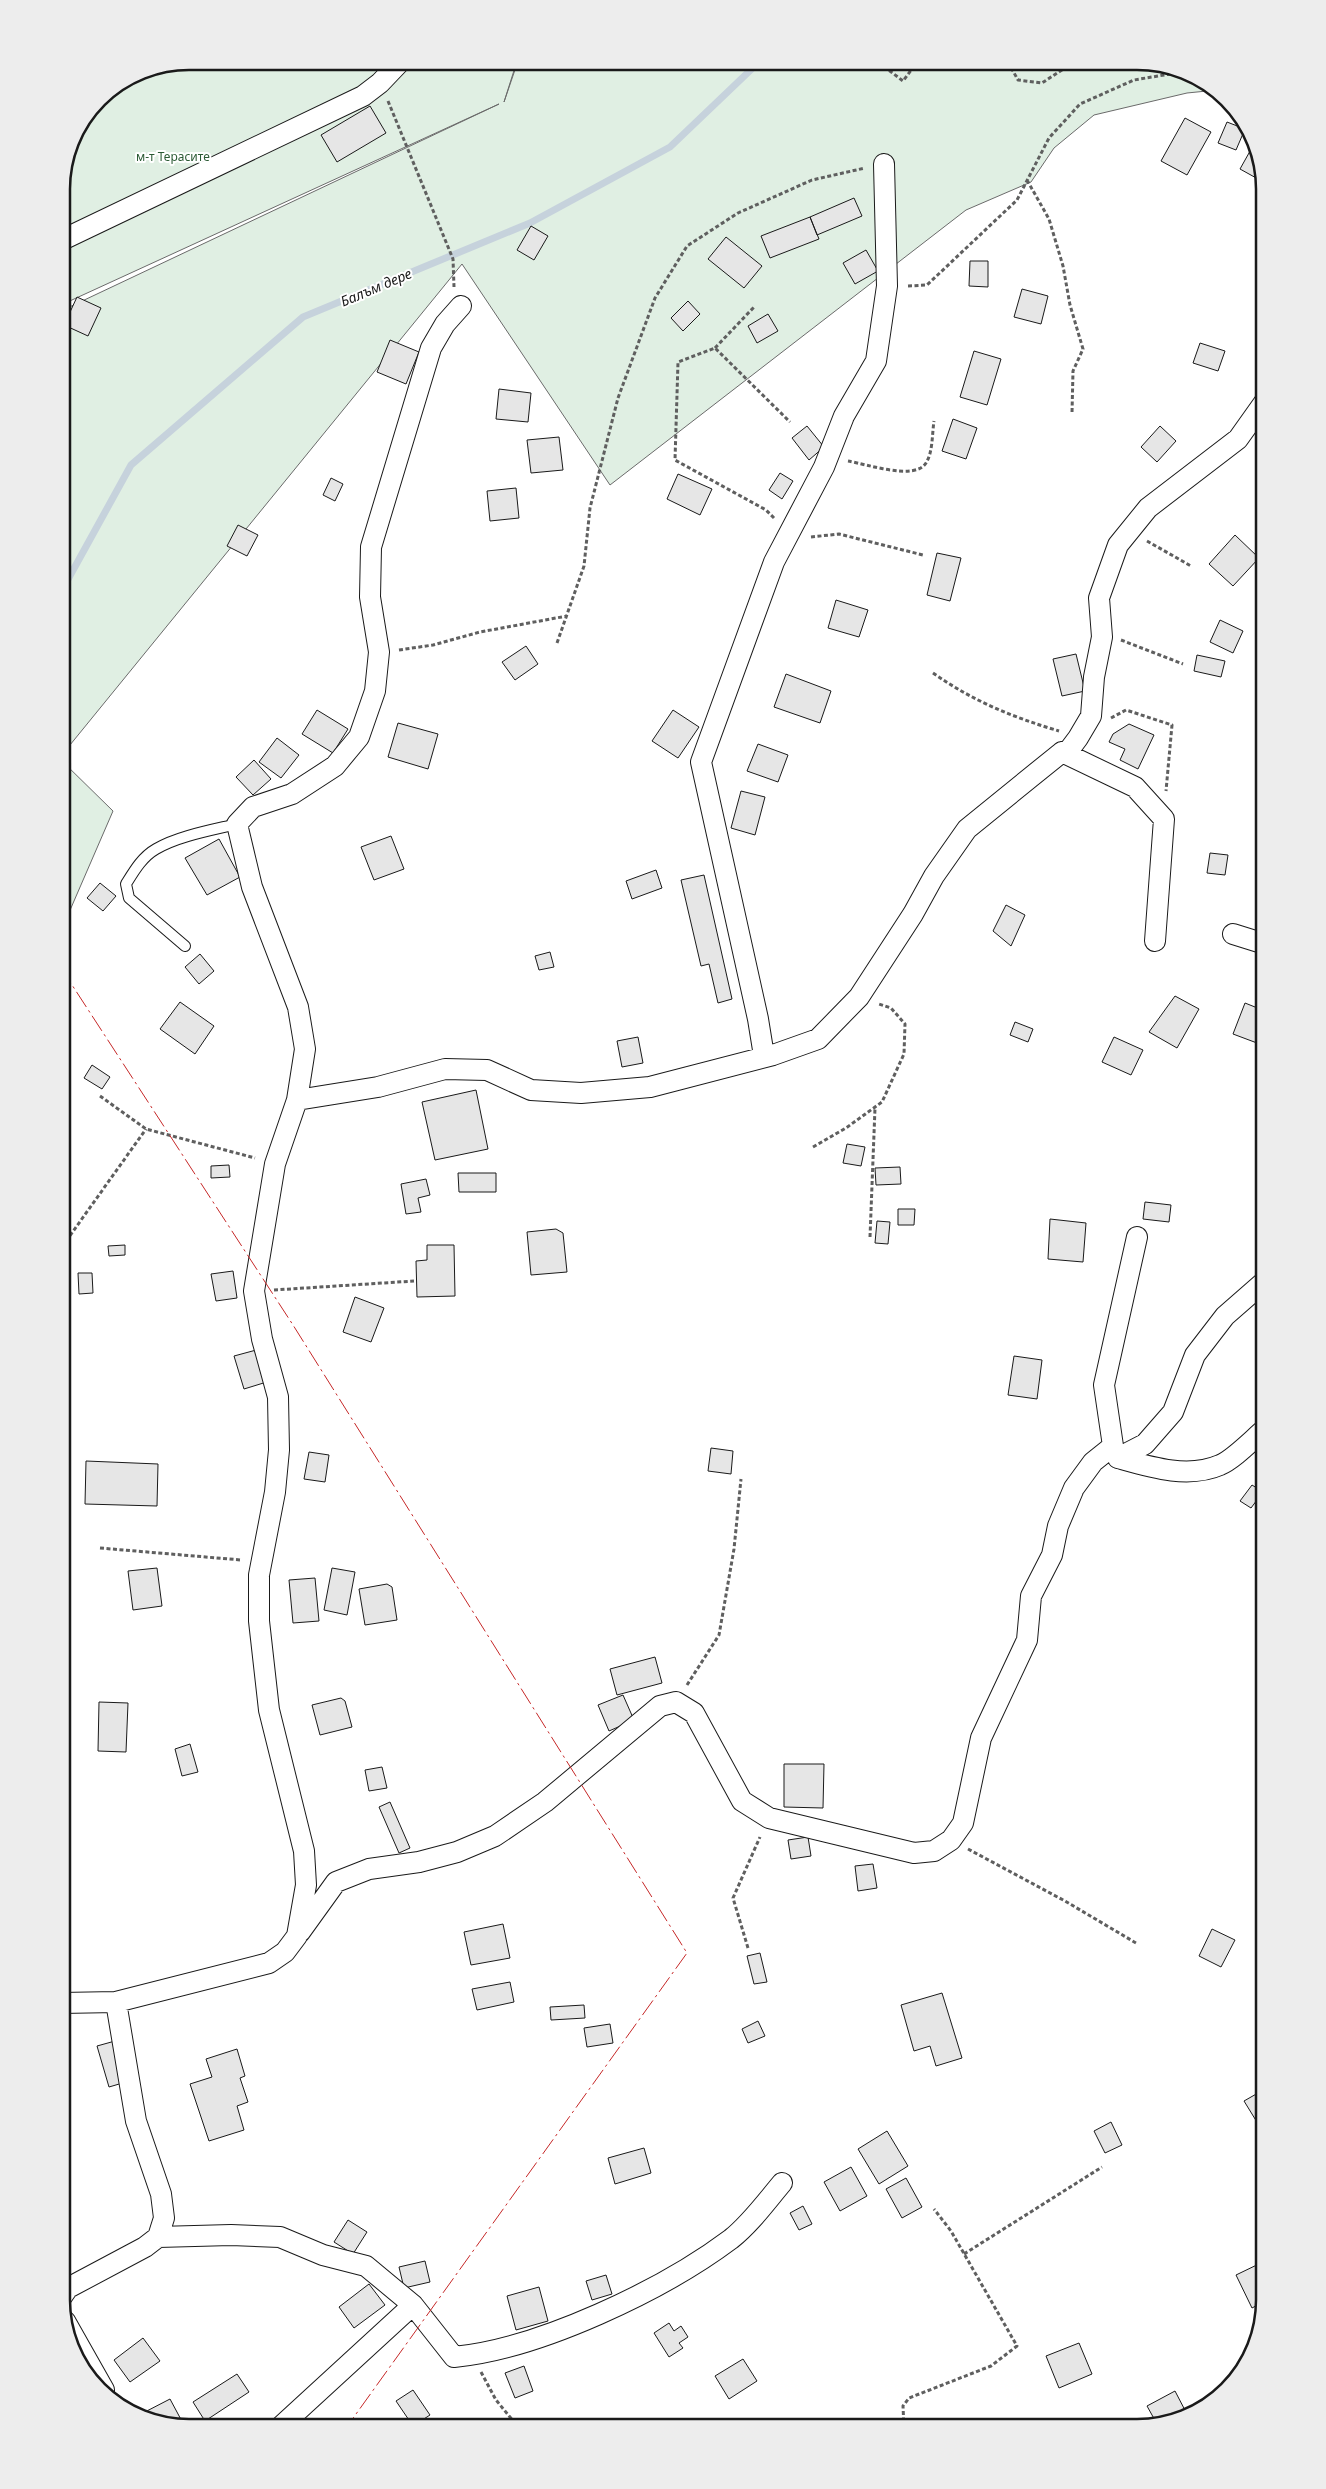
<svg xmlns="http://www.w3.org/2000/svg" width="1326" height="2489" viewBox="0 0 1326 2489" font-family="'Noto Sans',sans-serif">
  <rect width="100%" height="100%" fill="#fff"/>
  <path fill="#e0efe3" stroke="#6a6a6a" d="M189,61H517L504,102L518,61L1146,62L1215,87L1217,90L1187,93L1094,115L1054,148L1031,182L966,210L610,485L462,264L61,756V311L499,104L61,305L62,181L71,140L99,98L140,71Z
    M61,760L113,811L61,931Z"/>
  <g fill="none" stroke-linecap="round" stroke-linejoin="round">
    <path stroke="#c6d2dc" stroke-width="7" d="M61,592L131,465L303,317L530,223L670,147L760,61"/>
  </g>
  <path fill="#e6e6e6" stroke="#1a1a1a" d="M370,106L386,133L337,162L321,135Z
    M1185,118L1211,132L1187,175L1161,161Z
    M1227,122L1245,129L1236,150L1218,143Z
    M1254,144L1256,145L1261,172L1258,179L1240,169Z
    M854,198L862,216L817,235L810,217Z
    M810,217L819,239L770,258L761,236Z
    M531,226L548,236L534,260L517,250Z
    M726,237L762,266L744,288L708,259Z
    M866,250L878,271L855,284L843,263Z
    M970,261H988V287L969,286Z
    M1022,289L1048,296L1041,324L1014,317Z
    M77,297L101,308L88,336L64,325Z
    M688,301L700,314L683,331L671,318Z
    M768,314L778,331L757,343L748,326Z
    M390,340L419,352L406,384L377,372Z
    M1200,343L1225,351L1218,371L1193,363Z
    M974,351L1001,359L987,405L960,397Z
    M499,389L531,393L528,422L496,419Z
    M953,419L977,428L966,459L942,451Z
    M807,426L824,447L809,460L792,438Z
    M1160,426L1176,441L1157,462L1141,447Z
    M559,437L563,470L531,473L527,440Z
    M780,473L793,481L782,499L769,490Z
    M678,474L712,489L700,515L667,499Z
    M331,478L343,484L335,501L323,495Z
    M516,488L519,518L490,521L487,491Z
    M238,525L258,535L247,556L227,546Z
    M1235,535L1259,558L1233,586L1209,564Z
    M937,553L961,558L950,601L927,595Z
    M836,600L868,610L859,637L828,628Z
    M1220,620L1243,631L1233,653L1210,642Z
    M526,646L538,664L515,680L502,662Z
    M1076,654L1085,691L1062,696L1053,659Z
    M1197,655L1225,661L1221,677L1194,671Z
    M786,674L831,691L820,723L774,707Z
    M317,710L348,729L333,753L302,734Z
    M673,710L699,727L678,758L652,741Z
    M398,723L438,734L428,769L388,757Z
    M1129,724L1154,735L1138,769L1120,760L1125,749L1109,742L1113,734Z
    M277,738L299,755L281,778L259,762Z
    M758,744L788,755L778,782L747,771Z
    M254,760L271,779L253,795L236,777Z
    M741,791L765,797L755,835L731,828Z
    M391,836L404,869L374,880L361,847Z
    M219,839L240,877L207,895L185,858Z
    M1210,853L1228,855L1225,875L1207,873Z
    M656,870L662,888L632,899L626,881Z
    M704,875L732,999L718,1003L709,964L701,966L681,880Z
    M100,883L116,896L103,911L87,898Z
    M1006,905L1025,915L1011,946L993,931Z
    M550,952L554,967L539,970L535,956Z
    M200,954L214,971L199,984L185,967Z
    M1175,996L1199,1009L1177,1048L1149,1032Z
    M180,1002L214,1026L195,1054L160,1029Z
    M1245,1003L1265,1011V1046L1233,1034Z
    M1015,1022L1033,1029L1028,1042L1010,1035Z
    M638,1037L643,1063L622,1067L617,1041Z
    M1114,1037L1143,1050L1131,1075L1102,1062Z
    M92,1065L110,1077L102,1089L84,1078Z
    M476,1090L488,1149L435,1160L422,1102Z
    M847,1144L865,1147L861,1166L843,1163Z
    M229,1165L230,1177L211,1178V1166Z
    M900,1167L901,1184L876,1185L875,1168Z
    M458,1173H496V1192H459Z
    M426,1179L430,1195L418,1198L421,1212L406,1214L401,1184Z
    M1145,1202L1171,1205L1169,1222L1143,1219Z
    M898,1209H915L914,1225H898Z
    M1050,1219L1086,1223L1083,1262L1048,1259Z
    M877,1221L890,1222L888,1244L875,1243Z
    M556,1229L563,1233L567,1272L531,1275L527,1232Z
    M125,1245V1255L109,1256L108,1246Z
    M427,1245H454L455,1296L417,1297L416,1261L427,1260Z
    M233,1271L237,1298L216,1301L211,1274Z
    M78,1273H92L93,1293L79,1294Z
    M355,1297L384,1308L371,1342L343,1332Z
    M260,1349L270,1381L244,1389L234,1356Z
    M1014,1356L1042,1360L1037,1399L1008,1395Z
    M711,1448L733,1451L731,1474L708,1471Z
    M309,1452L329,1455L325,1482L304,1479Z
    M86,1461L158,1464L157,1506L85,1504Z
    M1252,1485L1263,1492L1251,1508L1240,1501Z
    M157,1568L162,1606L133,1610L128,1571Z
    M332,1568L355,1572L347,1615L324,1610Z
    M315,1578L319,1621L293,1623L289,1580Z
    M387,1584L392,1587L397,1620L365,1625L359,1589Z
    M655,1657L662,1683L617,1695L610,1669Z
    M623,1695L634,1720L609,1731L598,1705Z
    M341,1698L345,1701L352,1727L320,1735L312,1705Z
    M99,1702L128,1703L126,1752L98,1751Z
    M190,1744L198,1772L182,1776L175,1749Z
    M784,1764H824L823,1808L784,1807Z
    M382,1767L387,1788L369,1791L365,1770Z
    M390,1802L410,1848L399,1853L379,1807Z
    M808,1837L811,1856L791,1859L788,1840Z
    M873,1864L877,1888L858,1891L855,1866Z
    M503,1924L510,1958L471,1965L464,1932Z
    M1212,1929L1235,1940L1221,1967L1199,1956Z
    M760,1953L767,1982L754,1984L747,1956Z
    M510,1982L514,2002L477,2010L472,1989Z
    M942,1993L962,2058L936,2066L930,2046L914,2051L901,2005Z
    M584,2005L585,2018L551,2020L550,2007Z
    M758,2021L765,2036L748,2043L742,2029Z
    M610,2024L613,2043L587,2047L584,2028Z
    M115,2041L126,2082L109,2087L97,2046Z
    M237,2049L245,2076L240,2078L248,2102L237,2106L244,2130L209,2141L190,2084L212,2077L206,2059Z
    M61,2080L66,2086L61,2090Z
    M1265,2089V2125L1260,2127L1244,2101Z
    M1111,2122L1122,2145L1105,2153L1094,2131Z
    M887,2131L908,2166L879,2184L858,2149Z
    M644,2148L651,2173L615,2184L608,2158Z
    M851,2167L867,2196L840,2211L824,2182Z
    M906,2178L922,2207L902,2218L886,2189Z
    M803,2206L812,2224L799,2230L790,2213Z
    M348,2220L367,2232L353,2254L334,2242Z
    M425,2261L430,2282L404,2288L399,2267Z
    M1265,2261V2301L1252,2308L1236,2275Z
    M606,2275L612,2294L592,2300L586,2281Z
    M369,2284L385,2305L354,2328L339,2307Z
    M539,2287L548,2321L516,2330L507,2296Z
    M669,2323L674,2331L681,2326L688,2337L679,2343L683,2348L669,2357L654,2333Z
    M143,2338L160,2361L130,2382L114,2360Z
    M1079,2343L1092,2374L1059,2388L1046,2356Z
    M743,2359L757,2381L729,2399L715,2376Z
    M524,2366L533,2391L515,2398L505,2373Z
    M237,2374L249,2392L205,2421L193,2402Z
    M413,2390L430,2415L413,2426L396,2401Z
    M1175,2391L1188,2416L1157,2424L1147,2406Z
    M170,2399L185,2427L141,2414Z"/>
  <g fill="none" stroke-linecap="round" stroke-linejoin="round">
    <defs>
      <path id="lane" d="M185,946L129,898L126,884C134,871 142,857 156,849C178,836 212,830 237,824"/>
      <path id="street" d="M62,240L363,96L380,83L401,61
        M1062,752L1135,787L1164,819L1155,941
        M1233,934L1265,944
        M764,1056L758,1019L701,762L774,562L824,467L844,416L876,361L887,286L884,164
        M297,1100L378,1087L445,1069L487,1070L531,1090L581,1093L650,1087L773,1055L818,1039L859,997L913,914L934,876L967,829L1031,777L1062,752L1069,750L1078,738L1091,716L1094,677L1102,637L1099,598L1118,545L1148,508L1238,439L1265,401
        M1116,1452L1118,1458C1150,1467 1188,1479 1220,1465C1233,1460 1253,1439 1265,1429
        M1118,1458L1145,1444L1173,1412L1195,1355L1225,1316L1265,1281
        M300,1932L336,1882L369,1869L419,1862L457,1852L495,1836L545,1802L660,1706L676,1702L694,1713L742,1801L769,1818L914,1853L934,1851L951,1840L963,1823L981,1738L1027,1640L1031,1596L1052,1555L1058,1526L1074,1488L1093,1462L1113,1446L1104,1385L1137,1237
        M61,2003L116,2002L269,1963L285,1952L297,1936L306,1885L304,1851L269,1710L259,1621V1575L275,1492L279,1450L278,1397L262,1339L254,1291L275,1164L297,1100L305,1049L298,1007L252,887L237,824L253,807L292,794L335,766L359,737L375,691L379,652L370,597L371,547L431,348L445,324L461,306
        M158,2237L231,2235L280,2237L323,2255L366,2266L413,2305L454,2357C539,2349 663,2290 731,2239C750,2224 766,2202 782,2183
        M61,2298L68,2288L145,2247L158,2237L164,2218L161,2194L136,2121L116,2002
        M65,2321L104,2390
        M279,2428L413,2305"/>
    </defs>
    <use href="#lane" stroke="#1a1a1a" stroke-width="12"/>
    <use href="#street" stroke="#1a1a1a" stroke-width="22"/>
    <path stroke="#5f5f5f" stroke-width="3" stroke-dasharray="4 2.5" stroke-linecap="butt" d="M882,61V65L903,81L918,61
      M1008,62L1018,80L1042,83L1074,62
      M388,101L453,259L454,287
      M1027,180L1049,219L1063,266L1070,305L1083,349L1073,371L1072,413
      M908,286L927,285L1017,200L1049,138L1080,104L1134,80L1176,73
      M715,348L755,306
      M848,461C866,464 915,481 926,463C933,452 932,434 934,421
      M774,518L766,510L675,460L678,362L715,348L790,422
      M811,537L839,534L923,555
      M1147,541L1191,566
      M1121,640L1183,664
      M557,643L584,566L590,508L618,398L655,298L687,246L738,213L812,180L865,168
      M399,650L433,645L480,632L567,616
      M933,673C973,701 1012,717 1059,731
      M1111,718L1126,710L1172,725L1166,791
      M100,1096L146,1129L255,1158
      M813,1147L846,1128L882,1102L904,1054L905,1024L891,1008L879,1004
      M870,1237L875,1108
      M61,1245L69,1237L146,1129
      M274,1290L414,1281
      M100,1548L241,1560
      M687,1685L719,1635L734,1549L741,1479
      M968,1849L1065,1901L1136,1943
      M748,1948L733,1898L760,1837
      M964,2254L1102,2167
      M481,2372L496,2400L519,2428
      M904,2428L903,2406L909,2398L991,2366L1017,2346L951,2231L934,2209"/>
    <use href="#lane" stroke="#fff" stroke-width="10"/>
    <use href="#street" stroke="#fff" stroke-width="20"/>
    <path stroke="#c62828" stroke-width="1" stroke-dasharray="18 4 2.5 4" stroke-linecap="butt" d="M61,968L293,1325L687,1953L346,2428"/>
  </g>
  <g text-anchor="middle" dominant-baseline="central" stroke-width="4" stroke-linejoin="round" paint-order="stroke">
    <g font-size="12" fill="#2b5a34" stroke="#fff">
      <text x="173" y="156">м-т Терасите</text>
    </g>
    <g font-size="14" font-style="italic" fill="#1a1a1a" stroke="#fff">
      <text transform="translate(376 287) rotate(-23)">Балъм дере</text>
    </g>
  </g>
  <path d="M0 0H1326V2489H0ZM189 70H1137A119 119 0 0 1 1256 189V2300A119 119 0 0 1 1137 2419H189A119 119 0 0 1 70 2300V189A119 119 0 0 1 189 70Z" fill="#ededed" fill-rule="evenodd"/>
  <path fill="none" stroke="#1a1a1a" stroke-width="2.5" d="M189 70H1137A119 119 0 0 1 1256 189V2300A119 119 0 0 1 1137 2419H189A119 119 0 0 1 70 2300V189A119 119 0 0 1 189 70Z"/>
</svg>
